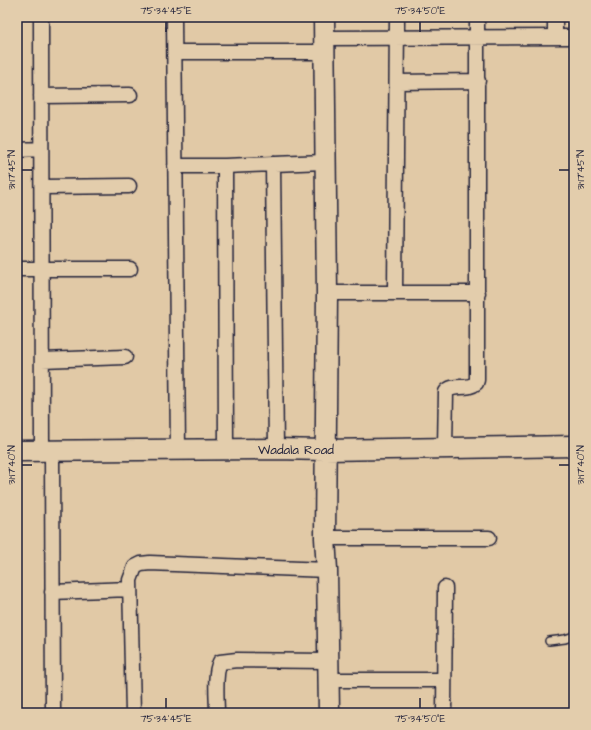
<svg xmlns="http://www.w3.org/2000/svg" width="591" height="730" viewBox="0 0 591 730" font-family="'Architects Daughter',sans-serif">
  <rect width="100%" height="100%" fill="#e1c9a6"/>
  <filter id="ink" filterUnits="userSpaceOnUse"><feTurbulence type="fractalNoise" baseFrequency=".025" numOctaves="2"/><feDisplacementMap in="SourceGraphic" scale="8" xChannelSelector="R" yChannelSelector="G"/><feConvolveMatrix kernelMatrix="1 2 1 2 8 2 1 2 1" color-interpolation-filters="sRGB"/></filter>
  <g filter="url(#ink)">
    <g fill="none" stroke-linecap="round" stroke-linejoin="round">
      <defs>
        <path id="lane" d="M549,641L565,639L574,636"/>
        <path id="street" d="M41,17L42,451
          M174,17L178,450
          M555,17V37
          M324,38L574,37
          M175,52H325
          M397,82L478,81
          M41,96L130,95
          M17,150L41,149
          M273,164L276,449
          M175,166H225L324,162
          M225,166L226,450
          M42,187L129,186
          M17,269H130
          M327,293H478
          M395,293L397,17
          M42,360L125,357
          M445,447L446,392C453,383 467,391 476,383L477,380V17
          M52,451L53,713
          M325,538H489
          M52,592L130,589
          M329,680H443
          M133,713L130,580L135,567L141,564L150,563L327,570
          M217,713C217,699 214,674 220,662L237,660L329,661
          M444,713L445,588"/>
        <path id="secondary" d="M324,17L327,293L325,538L327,570L329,713
          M17,451L276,449L325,450L574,446"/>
      </defs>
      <use href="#lane" stroke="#22223b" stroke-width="10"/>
      <use href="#street" stroke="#22223b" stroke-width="17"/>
      <use href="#secondary" stroke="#22223b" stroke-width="23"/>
      <use href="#lane" stroke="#e3cdac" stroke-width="7"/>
      <use href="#street" stroke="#e3cdac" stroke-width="14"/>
      <use href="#secondary" stroke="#e3cdac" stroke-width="20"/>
    </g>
  </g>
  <path fill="none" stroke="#22223b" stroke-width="1.5" d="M166,22V32M420,22V32M22,170H32M559,170H569M22,465H32M559,465H569M166,698V708M420,698V708"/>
  <g text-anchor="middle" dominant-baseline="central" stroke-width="3.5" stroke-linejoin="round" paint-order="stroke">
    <g font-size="13" fill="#22223b" stroke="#e3cdac">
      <text x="296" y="450">Wadala Road</text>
    </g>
  </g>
  <rect width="591" height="730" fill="none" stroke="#e3cdac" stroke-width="44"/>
  <rect x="22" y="22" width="547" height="686" fill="none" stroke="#22223b" stroke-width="1.5"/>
  <g font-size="10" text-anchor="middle" fill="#22223b">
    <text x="166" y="14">75°34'45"E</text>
    <text x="420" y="14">75°34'50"E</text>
    <text transform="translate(11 170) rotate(-90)" y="4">31°17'45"N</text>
    <text transform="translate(580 170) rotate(-90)" y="4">31°17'45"N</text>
    <text transform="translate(11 465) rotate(-90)" y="4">31°17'40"N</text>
    <text transform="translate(580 465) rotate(-90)" y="4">31°17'40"N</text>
    <text x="166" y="722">75°34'45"E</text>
    <text x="420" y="722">75°34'50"E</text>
  </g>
</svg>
